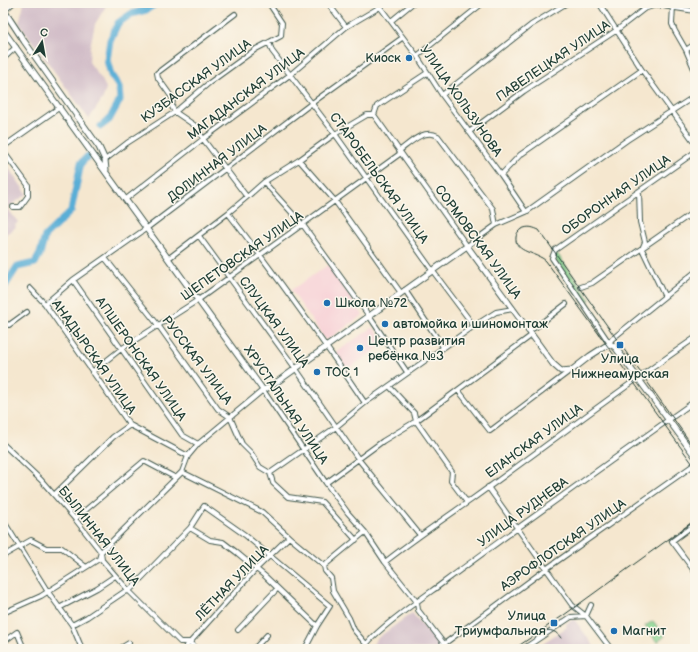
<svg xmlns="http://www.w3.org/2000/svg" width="698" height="652" viewBox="0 0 698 652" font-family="'Balsamiq Sans',sans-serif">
  <rect width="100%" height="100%" fill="#fbf7ec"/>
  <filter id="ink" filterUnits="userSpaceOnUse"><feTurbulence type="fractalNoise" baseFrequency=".025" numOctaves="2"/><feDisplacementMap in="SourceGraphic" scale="8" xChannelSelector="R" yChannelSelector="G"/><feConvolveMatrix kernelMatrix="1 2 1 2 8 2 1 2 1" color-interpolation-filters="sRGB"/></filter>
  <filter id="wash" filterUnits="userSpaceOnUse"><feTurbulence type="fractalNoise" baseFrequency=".012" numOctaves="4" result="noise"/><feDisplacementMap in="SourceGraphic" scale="16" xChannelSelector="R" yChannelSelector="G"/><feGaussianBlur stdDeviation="0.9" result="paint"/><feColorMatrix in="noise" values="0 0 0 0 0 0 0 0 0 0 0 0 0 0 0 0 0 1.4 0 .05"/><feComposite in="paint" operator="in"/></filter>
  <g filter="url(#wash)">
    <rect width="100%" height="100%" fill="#f5e7cf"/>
    <path fill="#f7cfd5" d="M328,265L363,315L326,341L291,290Z
      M373,327L385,343L347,370L335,353Z"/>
    <path fill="#d2bdc8" d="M24,3H111L106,6L95,24L90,47L89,62L102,80L106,88L103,98L89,119L19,23Z
      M3,160L27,194L7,208L18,222L15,225L16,227L3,236Z
      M412,613L443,649H371L376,639Z
      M574,619L596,649H534L567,627L566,624Z"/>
    <path fill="#8bd693" stroke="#558a64" d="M556,252L590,300L585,303L581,297L583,295L577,291L554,258Z
      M653,621L665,636L657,642L645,626Z"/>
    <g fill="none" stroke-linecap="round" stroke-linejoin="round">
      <path stroke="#5aaed6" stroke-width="7" d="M101,126L109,120L120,100L119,87L111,75L107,60L110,40L118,23L131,14L146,10L157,3
        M3,289L17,267L35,263L40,254L45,236L71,211L81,163L88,156"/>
    </g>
  </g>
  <g filter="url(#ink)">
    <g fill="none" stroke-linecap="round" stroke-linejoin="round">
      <defs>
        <path id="minor" d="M328,3L346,27
          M377,3L417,56L442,95L501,175L526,212
          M599,3L642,70L695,143
          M673,6L672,24L675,31L686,50L695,71
          M4,11L13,3
          M235,14L157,73L158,78L173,99L172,107L175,112L197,127L203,139L247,197L228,213C276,275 321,338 365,403
          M391,21L413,3
          M269,42L272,51L335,134L432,270L474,326
          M686,50L695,44
          M417,56L483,3
          M3,59L16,47
          M442,95L531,25L567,3
          M374,115L467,246L496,225L526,212L627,140L695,96
          M469,132L524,91L617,30L644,9L656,5L695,11
          M3,147L60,107
          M3,151L28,185V196L20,207H13
          M399,151C410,143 424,128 438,136L493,209L496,225
          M105,160L127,143L175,112L209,83L256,49L281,36L282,23L270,5L273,3
          M299,160L335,201L401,293
          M501,175L520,155L642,70
          M264,182L303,225L369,316L407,372
          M639,191L640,222L645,242L642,249L664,295
          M247,197L264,182L299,160L335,134L367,115H374L377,106L427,73
          M126,199L203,139L291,74L346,27L380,7
          M199,236L296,369L359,460L420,535
          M105,258L158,325L218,409L230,417L242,444L251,453L260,467L270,473
          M169,258L228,213
          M73,280L182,435L198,444
          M581,287L592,283L695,211
          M30,288L45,304L130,425L188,456
          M405,290L443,347
          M45,304L73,280L147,228L312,103L402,38
          M3,322L9,325L27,312
          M528,331L536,327L566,304
          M610,344L552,258L555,250L695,152
          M610,344V342L612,339L695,272
          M92,372L121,349L198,300L401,153
          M389,386L414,413L416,421L452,472L451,481L466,501L471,500
          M458,390L490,431L571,370
          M3,444L41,480L75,519L101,552L102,560L129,591L180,642H189L197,649
          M182,472L262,512L289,537L324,566L325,571L331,578L333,591L349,618L354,630L366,644
          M270,473L336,427L365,403L474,326L496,312L513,309
          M270,473L273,483L288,497L322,502L356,540
          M326,483L383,441L416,421L532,335
          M488,487L572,605L586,616L611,649
          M54,495L113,437L130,425
          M75,519L144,461L176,478
          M3,520L48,592L72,625L82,649
          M695,524L672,541L695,572
          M190,528L210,540L223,542L236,552L266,577L317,626
          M3,556L31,540L46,548H62L86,567
          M385,562C413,540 442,520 471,500C546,446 619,390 695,338
          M324,566L365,532
          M59,608L97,588L115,576
          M3,613L41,596L99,559L101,552L182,472L188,456L198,444L263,390L326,483L348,513L365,532L385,562L417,602L418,610L448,649
          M72,625L87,617L124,592L129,591L190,528L204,506L245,535L330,606L317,626L305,649
          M238,630L277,589
          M3,642L17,632L24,649
          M444,644L546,569L695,464
          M119,649L129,643
          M184,649L256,569L289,537
          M254,649L267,635
          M364,649C368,635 425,596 440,585C524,523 609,462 695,401
          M523,649L571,617L586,616L591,605"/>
        <path id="tertiary" d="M3,9L24,41L99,147L105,160L106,170
          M3,30L263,390L270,387L467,246L553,364L561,371L572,370L590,356L604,347L610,344L615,347L695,456"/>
      </defs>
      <use href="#minor" stroke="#3f564b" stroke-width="6"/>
      <use href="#tertiary" stroke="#3f564b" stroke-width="7"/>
      <use href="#minor" stroke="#fff" stroke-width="4"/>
      <use href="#tertiary" stroke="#fff" stroke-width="5"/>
      <path stroke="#1f3d34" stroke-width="1" d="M695,449L539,230C534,228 530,226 524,228C520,229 517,232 516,237C514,253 537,252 546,261L695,467
        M542,631C551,629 556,631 561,638
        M514,649L564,615L695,520"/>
    </g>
  </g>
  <g fill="#1f6fb2" stroke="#fbf7ec" stroke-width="1.5">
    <circle cx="409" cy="58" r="4"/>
    <circle cx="327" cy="303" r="4"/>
    <circle cx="385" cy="324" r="4"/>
    <rect x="616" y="341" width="8" height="8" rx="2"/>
    <circle cx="360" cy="348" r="4"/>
    <circle cx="317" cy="372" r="4"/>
    <rect x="550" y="619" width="8" height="8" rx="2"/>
    <circle cx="614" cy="631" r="4"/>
  </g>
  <g text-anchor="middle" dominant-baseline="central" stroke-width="3" stroke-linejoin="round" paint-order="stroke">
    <g font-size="13" fill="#1f3d34" stroke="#fbf7ec" text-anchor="start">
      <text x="401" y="58" text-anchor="end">Киоск</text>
      <text x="335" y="303">Школа №72</text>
      <text x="393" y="324">автомойка и шиномонтаж</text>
      <text x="368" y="341">Центр развития<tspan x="368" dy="15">ребёнка №3</tspan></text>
      <text x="620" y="359" text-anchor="middle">Улица<tspan x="620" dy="15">Нижнеамурская</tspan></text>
      <text x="325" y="372">ТОС 1</text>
      <text x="546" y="616" text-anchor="end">Улица<tspan x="546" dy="15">Триумфальная</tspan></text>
      <text x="622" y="631">Магнит</text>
    </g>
    <g font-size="13" fill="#1f3d34" stroke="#fbf7ec">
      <text transform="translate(553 61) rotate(-34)">ПАВЕЛЕЦКАЯ УЛИЦА</text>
      <text transform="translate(196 81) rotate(-36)">КУЗБАССКАЯ УЛИЦА</text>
      <text transform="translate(246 94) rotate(-37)">МАГАДАНСКАЯ УЛИЦА</text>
      <text transform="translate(461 101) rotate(55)">УЛИЦА ХОЛЬЗУНОВА</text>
      <text transform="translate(217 163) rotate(-37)">ДОЛИННАЯ УЛИЦА</text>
      <text transform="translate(379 178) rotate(54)">СТАРОБЕЛЬСКАЯ УЛИЦА</text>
      <text transform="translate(616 195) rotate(-35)">ОБОРОННАЯ УЛИЦА</text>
      <text transform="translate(478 242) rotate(54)">СОРМОВСКАЯ УЛИЦА</text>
      <text transform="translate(242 256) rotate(-35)">ШЕПЕТОВСКАЯ УЛИЦА</text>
      <text transform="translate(274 322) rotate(54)">СЛУЦКАЯ УЛИЦА</text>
      <text transform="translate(94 357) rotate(55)">АНАДЫРСКАЯ УЛИЦА</text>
      <text transform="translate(141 359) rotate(55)">АПШЕРОНСКАЯ УЛИЦА</text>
      <text transform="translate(197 360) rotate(53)">РУССКАЯ УЛИЦА</text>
      <text transform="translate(286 405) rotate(56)">ХРУСТАЛЬНАЯ УЛИЦА</text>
      <text transform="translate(534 441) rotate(-36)">ЕЛАНСКАЯ УЛИЦА</text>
      <text transform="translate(523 512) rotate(-36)">УЛИЦА РУДНЕВА</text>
      <text transform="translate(99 536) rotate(52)">БЫЛИННАЯ УЛИЦА</text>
      <text transform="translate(563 545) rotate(-35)">АЭРОФЛОТСКАЯ УЛИЦА</text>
      <text transform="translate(232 583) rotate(-46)">ЛЁТНАЯ УЛИЦА</text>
    </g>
  </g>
  <rect width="698" height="652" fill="none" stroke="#fbf7ec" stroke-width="16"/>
  <g transform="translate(42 42) rotate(11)" stroke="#fbf7ec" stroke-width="3" paint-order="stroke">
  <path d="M0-3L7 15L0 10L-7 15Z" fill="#1f3d34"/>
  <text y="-6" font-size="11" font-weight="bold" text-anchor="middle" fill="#1f3d34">С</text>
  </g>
</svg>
